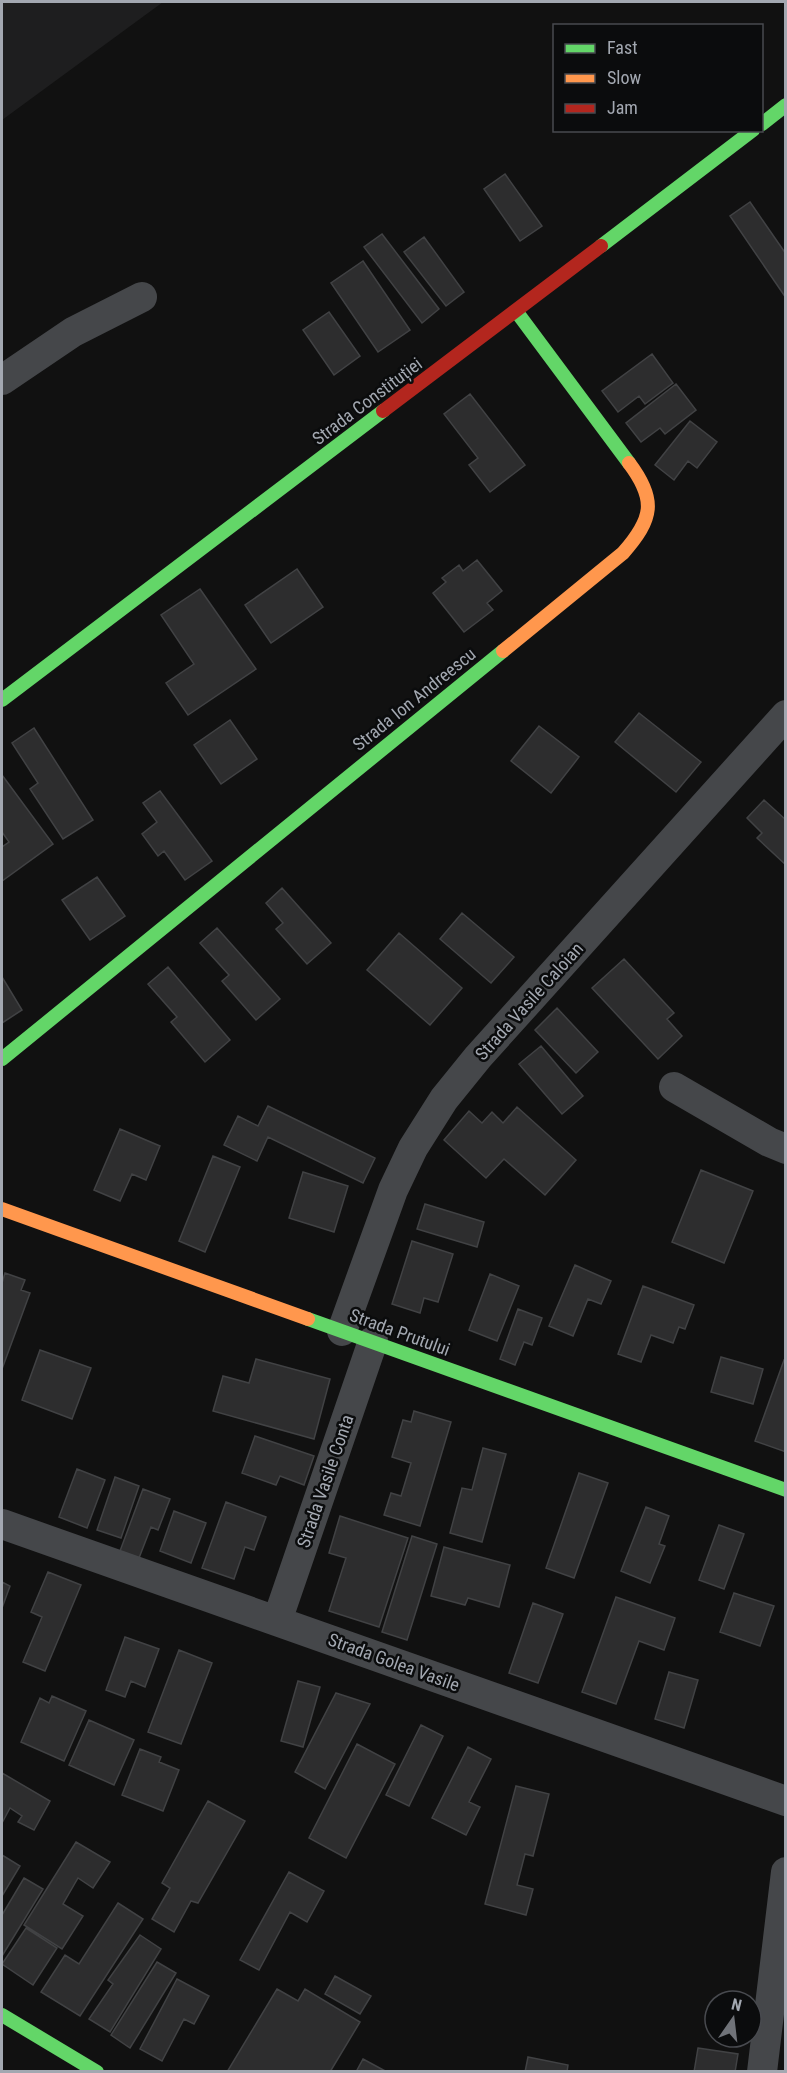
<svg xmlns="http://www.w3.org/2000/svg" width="787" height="2073" viewBox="0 0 787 2073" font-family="'Roboto Condensed',sans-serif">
  <rect width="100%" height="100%" fill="#111"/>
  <path fill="#1e1e1f" d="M2,2H163L2,120Z"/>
  <path fill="#2d2d2e" stroke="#414244" stroke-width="1.5" d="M505,174L542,226L520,241L484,189Z
    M750,202L786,254V298L730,216Z
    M382,234L439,309L422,323L364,247Z
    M424,237L464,292L446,306L404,252Z
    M363,261L410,330L378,352L331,283Z
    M329,312L360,356L334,375L303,330Z
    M652,354L673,383L645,404L639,396L618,412L602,391Z
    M676,384L696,410L665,434L660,428L641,442L626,423Z
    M470,394L525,465L490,492L469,465L478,458L444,414Z
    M690,421L717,442L697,468L688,461L674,480L655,465Z
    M477,560L502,591L487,603L493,610L464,632L433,593L446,582L442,578L459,565L463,571Z
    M297,569L323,607L271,643L245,605Z
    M200,589L256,669L188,715L166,683L194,664L161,615Z
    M639,713L701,762L676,792L615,742Z
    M230,720L257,759L221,784L194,745Z
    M539,726L579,757L551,793L511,761Z
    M34,728L93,820L63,839L30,789L38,783L12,743Z
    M2,775L53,844L2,881V847L9,842L2,832Z
    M160,791L212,861L185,880L164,851L158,856L142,834L157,822L143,803Z
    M764,800L786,820V865L757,838L762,833L747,818Z
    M97,877L125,916L90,940L62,900Z
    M282,888L331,943L307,964L276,929L283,923L266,903Z
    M462,913L514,957L491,983L440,939Z
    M217,928L280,999L256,1020L222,981L229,975L200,943Z
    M399,933L462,988L430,1025L367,970Z
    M624,959L674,1013L667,1019L682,1036L658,1059L592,988Z
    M168,967L230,1040L205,1062L171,1022L177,1017L148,984Z
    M2,977L22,1010L2,1023Z
    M557,1008L598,1052L576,1073L535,1030Z
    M541,1046L583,1096L562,1114L519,1064Z
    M268,1106L375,1158L363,1183L268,1137L257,1161L224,1145L238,1116L258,1126Z
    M517,1107L576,1160L545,1195L504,1159L486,1178L444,1140L469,1111L482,1123L492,1112L503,1123Z
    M120,1129L160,1146L146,1180L132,1174L120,1201L94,1190Z
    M213,1156L240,1167L205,1252L179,1241Z
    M701,1170L753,1191L724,1263L672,1242Z
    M303,1172L348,1186L334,1232L289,1218Z
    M425,1204L484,1222L477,1247L417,1229Z
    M412,1241L453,1254L438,1302L424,1298L420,1313L392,1304Z
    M575,1265L611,1281L601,1304L588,1299L573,1336L549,1326Z
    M5,1273L25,1280L21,1290L30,1293L2,1369V1283Z
    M490,1274L519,1286L497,1341L469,1330Z
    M643,1286L694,1305L685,1329L679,1327L673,1343L651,1335L641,1362L618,1354Z
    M518,1309L542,1318L532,1345L524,1342L515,1365L500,1359Z
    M40,1350L91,1368L72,1419L22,1400Z
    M721,1357L763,1369L753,1404L711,1392Z
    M256,1359L330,1379L314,1439L213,1411L223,1376L249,1383Z
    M784,1360L786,1361V1452L755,1441Z
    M414,1411L451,1422L420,1526L384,1515L391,1493L401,1496L411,1463L392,1457L403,1420L411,1422Z
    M255,1436L314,1456L304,1485L280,1476L276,1485L242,1473Z
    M483,1448L506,1454L482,1542L450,1533L462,1488L472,1490Z
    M77,1469L105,1480L87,1528L59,1517Z
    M579,1473L608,1483L574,1578L546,1568Z
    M115,1477L139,1486L121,1538L97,1530Z
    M143,1489L170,1499L158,1530L151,1527L139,1558L120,1551Z
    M226,1502L266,1517L254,1550L245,1547L234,1579L202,1568Z
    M646,1507L669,1516L659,1544L665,1546L650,1583L621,1571Z
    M174,1511L206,1523L191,1563L160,1551Z
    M340,1516L408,1538L379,1627L329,1611L346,1558L329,1553Z
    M719,1525L744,1534L724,1589L699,1580Z
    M412,1536L437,1544L407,1640L382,1632Z
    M444,1547L510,1565L499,1607L468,1598L465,1605L431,1596Z
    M48,1572L81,1585L45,1671L23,1662L42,1617L31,1612Z
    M2,1582L10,1586L2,1608Z
    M734,1593L774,1606L760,1646L720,1632Z
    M616,1597L675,1618L664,1650L639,1641L616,1704L582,1692Z
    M533,1603L563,1614L538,1683L509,1673Z
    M125,1637L159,1649L145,1687L131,1681L125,1697L106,1690Z
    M179,1650L212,1663L181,1744L148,1732Z
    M669,1672L698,1680L684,1728L655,1719Z
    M298,1681L320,1687L303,1747L281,1741Z
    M336,1693L370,1704L325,1789L295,1772Z
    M52,1696L86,1711L64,1761L21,1742L40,1698L49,1703Z
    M89,1720L134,1740L114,1785L69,1765Z
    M421,1725L443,1736L409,1806L386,1795Z
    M357,1744L395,1764L346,1858L309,1838Z
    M468,1747L491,1759L469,1802L480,1807L466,1835L432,1818Z
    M140,1749L161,1757L159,1762L179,1770L163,1811L122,1795Z
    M2,1773L50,1801L34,1830L18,1822L22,1816L10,1808L2,1823Z
    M516,1786L549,1794L533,1856L525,1854L517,1885L533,1889L526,1915L485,1904Z
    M208,1801L245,1821L198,1903L191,1901L174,1932L152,1919L170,1888L162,1883Z
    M76,1842L110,1862L93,1888L78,1878L63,1904L83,1916L62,1949L24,1925Z
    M2,1855L20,1866L2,1896Z
    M289,1872L324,1891L307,1922L290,1912L259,1970L240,1960Z
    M24,1878L43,1889L2,1956V1915Z
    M118,1903L143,1919L80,2016L41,1992L65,1955L79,1964Z
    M26,1928L57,1948L33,1985L2,1964Z
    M140,1935L161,1949L110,2032L89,2019L113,1984L108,1980Z
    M157,1962L176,1973L130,2048L111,2035Z
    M335,1976L371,1996L360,2014L325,1994Z
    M177,1979L209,1996L194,2024L184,2019L162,2061L140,2049Z
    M277,1989L298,2001L305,1989L360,2022L330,2072H227Z
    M698,2048L738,2054L735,2072H694Z
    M528,2057L568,2065L567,2072H525Z
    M363,2059L387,2072H356Z"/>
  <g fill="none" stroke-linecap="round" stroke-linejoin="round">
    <path stroke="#45474a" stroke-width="30" d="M2,380L73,332L142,297
      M674,1087L769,1142L786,1149
      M342,1331L393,1190L413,1148L444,1099L478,1057L786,715
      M2,1524L786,1801
      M277,1621L373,1341
      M762,2072L786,1872"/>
    <path stroke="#63d668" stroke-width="14" d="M762,124L786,105
      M601,246L753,130
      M516,311L629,463
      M2,700L383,411
      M2,1059L503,651
      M308,1319L786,1490
      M2,2015L97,2072"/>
    <path stroke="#ff974d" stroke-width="14" d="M503,651L623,553C653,519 657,500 629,463
      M2,1209L308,1319"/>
    <path stroke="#b3261e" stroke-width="14" d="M383,411L601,246"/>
  </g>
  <g text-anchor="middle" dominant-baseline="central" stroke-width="5" stroke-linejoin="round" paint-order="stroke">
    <g font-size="18" fill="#a3a8b1" stroke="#0b0c0d">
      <text transform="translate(367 401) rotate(-37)">Strada Constituției</text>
      <text transform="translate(414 699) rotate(-39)">Strada Ion Andreescu</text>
      <text transform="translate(529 1001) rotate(-48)">Strada Vasile Caloian</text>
      <text transform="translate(400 1332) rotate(20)">Strada Prutului</text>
      <text transform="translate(325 1481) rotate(-71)">Strada Vasile Conta</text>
      <text transform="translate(394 1662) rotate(20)">Strada Golea Vasile</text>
    </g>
  </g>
  <rect width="787" height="2073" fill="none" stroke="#a3a8b1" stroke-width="6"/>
  <rect x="553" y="24" width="210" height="108" fill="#0b0c0d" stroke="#484a4f" stroke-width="1.5"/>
  <rect x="565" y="44" width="30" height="9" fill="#63d668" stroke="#484a4f" stroke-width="1.5"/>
  <text x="607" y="54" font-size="18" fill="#a3a8b1">Fast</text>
  <rect x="565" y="74" width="30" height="9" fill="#ff974d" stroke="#484a4f" stroke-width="1.5"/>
  <text x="607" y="84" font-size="18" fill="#a3a8b1">Slow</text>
  <rect x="565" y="104" width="30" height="9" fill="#b3261e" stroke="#484a4f" stroke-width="1.5"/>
  <text x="607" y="114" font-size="18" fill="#a3a8b1">Jam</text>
  <g transform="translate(733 2019) rotate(14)"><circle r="28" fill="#0b0c0d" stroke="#484a4f" stroke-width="1.5"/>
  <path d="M0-4.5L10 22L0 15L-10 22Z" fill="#707379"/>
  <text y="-9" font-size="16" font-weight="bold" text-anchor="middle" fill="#a3a8b1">N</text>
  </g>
</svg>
